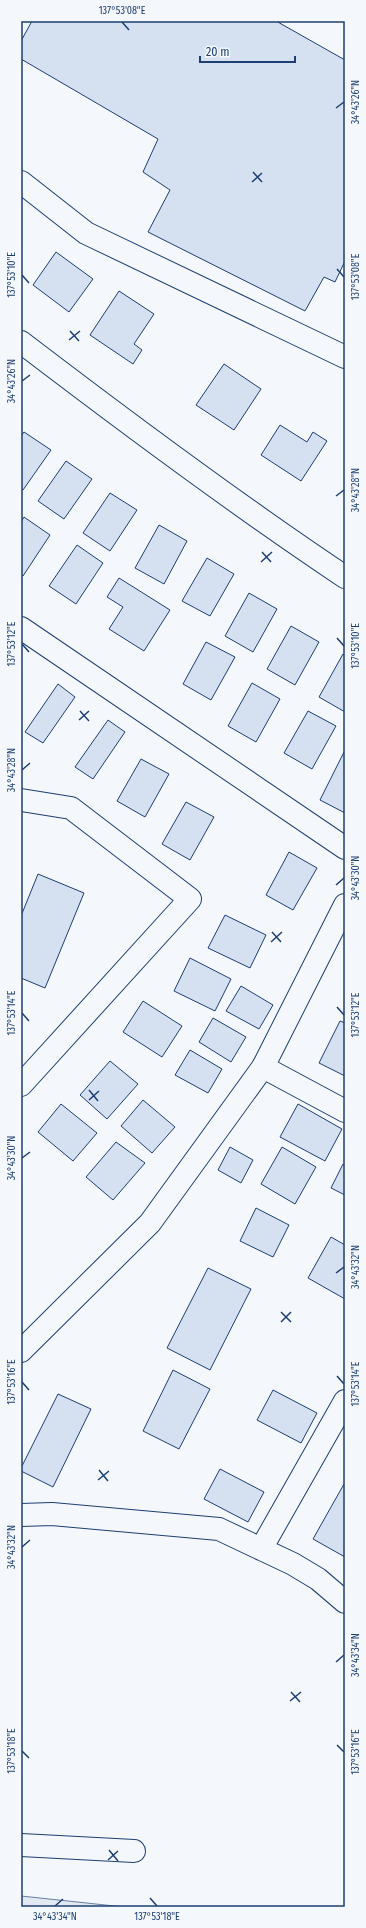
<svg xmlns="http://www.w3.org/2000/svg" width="366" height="1928" viewBox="0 0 366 1928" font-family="'Fira Sans Condensed',sans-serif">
  <rect width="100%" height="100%" fill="#f4f7fb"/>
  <path fill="#e3e9f0" stroke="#687fa3" d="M21,1896L124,1907H21Z"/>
  <path fill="#d5e0f0" stroke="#1d3f73" d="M32,21H276L345,60V261L335,282L324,277L305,311L148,232L170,190L143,172L158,139L21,59V41Z
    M56,252L93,279L69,312L33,285Z
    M119,291L154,314L134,344L142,350L133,364L90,335Z
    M224,364L261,389L234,430L196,405Z
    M280,425L307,442L313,432L327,441L301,481L261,455Z
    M24,432L51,450L23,490L21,489V436Z
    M66,461L92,479L64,519L38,501Z
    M110,493L137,510L110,551L83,533Z
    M24,517L50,535L23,576L21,575V522Z
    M159,525L187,541L164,584L135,568Z
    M77,545L103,563L76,604L49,586Z
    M207,558L234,574L210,616L182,601Z
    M119,578L170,610L144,651L109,629L123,607L107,597Z
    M249,593L277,609L253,652L225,636Z
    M291,626L319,642L295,685L267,669Z
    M206,642L235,657L211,700L183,684Z
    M343,654L345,656V712L319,697Z
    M252,683L280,699L256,742L228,726Z
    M58,684L75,697L43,743L25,732Z
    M308,711L336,726L312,769L284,753Z
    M108,720L125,732L93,779L75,767Z
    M345,750V813L320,800Z
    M141,759L169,774L145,817L117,801Z
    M186,802L214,817L190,860L162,844Z
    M289,852L317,868L293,910L266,895Z
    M38,874L84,893L45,988L21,978V916Z
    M225,915L266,935L250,968L208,948Z
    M190,958L231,979L215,1011L174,991Z
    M241,986L273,1005L259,1029L226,1011Z
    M143,1001L182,1026L162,1057L123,1032Z
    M213,1018L246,1037L231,1062L199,1042Z
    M340,1021L345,1023V1076L319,1063Z
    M190,1050L222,1069L208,1093L175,1075Z
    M110,1061L138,1084L107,1119L80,1095Z
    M143,1100L175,1127L152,1153L121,1126Z
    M61,1104L97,1133L73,1161L38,1132Z
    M298,1104L342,1129L325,1161L280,1137Z
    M116,1142L145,1163L113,1200L86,1177Z
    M230,1147L253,1160L241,1183L218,1170Z
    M282,1147L316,1167L295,1204L261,1184Z
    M343,1164L345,1165V1195L331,1188Z
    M256,1208L289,1225L273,1257L240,1241Z
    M331,1237L345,1245V1299L308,1278Z
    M208,1268L251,1289L210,1370L167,1348Z
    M173,1370L210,1389L179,1449L143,1431Z
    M273,1390L317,1413L301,1443L257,1420Z
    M58,1394L91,1409L53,1487L21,1471V1468Z
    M220,1469L264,1492L248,1522L204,1499Z
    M344,1484H345V1557L313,1539Z"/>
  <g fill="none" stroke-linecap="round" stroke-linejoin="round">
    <defs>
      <path id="minor" d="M21,182L86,233L345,357
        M21,628L345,848
        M21,800L71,808L190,899L21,1085
        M263,1067L345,1111
        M21,1515L52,1514L219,1529L293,1564L318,1579L345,1602
        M261,1549L345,1401
        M21,1845L134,1851"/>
      <path id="tertiary" d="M21,342C127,423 234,503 345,577
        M21,1351L150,1223L263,1067L345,905"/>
    </defs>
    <use href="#minor" stroke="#1d3f73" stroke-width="24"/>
    <use href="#tertiary" stroke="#1d3f73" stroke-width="24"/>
    <use href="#minor" stroke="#f4f7fb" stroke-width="22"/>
    <use href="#tertiary" stroke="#f4f7fb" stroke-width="22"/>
  </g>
  <path fill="none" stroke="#1d3f73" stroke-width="1.5" d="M122,22L129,30M336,108L344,102M253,172L262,182M252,182L262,173M337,269L344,277M22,275L29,283M70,331L79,341M69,340L80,331M22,381L30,375M336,496L344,490M262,552L271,562M261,562L272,552M337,638L344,646M22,644L29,652M80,711L89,721M79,720L89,711M22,770L30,763M336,885L344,878M272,932L281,942M271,942L282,932M337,1007L344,1015M22,1013L29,1021M89,1090L98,1101M89,1100L99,1091M22,1158L30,1152M336,1273L344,1267M281,1312L291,1322M281,1322L291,1312M337,1376L344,1384M22,1382L29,1390M99,1470L108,1481M98,1480L109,1471M22,1547L30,1540M336,1662L344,1655M291,1692L300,1702M290,1701L301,1692M337,1745L344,1752M22,1751L29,1758M109,1850L118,1861M108,1860L118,1851M150,1898L157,1906M55,1906L63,1899"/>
  <rect width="366" height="1928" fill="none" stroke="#f4f7fb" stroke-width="44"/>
  <path d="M200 56v6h95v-6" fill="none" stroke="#1d3f73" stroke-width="2"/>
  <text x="206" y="56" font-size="12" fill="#1d3f73" stroke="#f4f7fb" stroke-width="3" paint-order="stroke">20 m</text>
  <rect x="22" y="22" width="322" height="1884" fill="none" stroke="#1d3f73" stroke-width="1.5"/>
  <g font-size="10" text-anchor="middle" fill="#1d3f73">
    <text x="122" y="14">137°53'08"E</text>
    <text transform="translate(355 102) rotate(-90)" y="4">34°43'26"N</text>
    <text transform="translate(11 275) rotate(-90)" y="4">137°53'10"E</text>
    <text transform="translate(355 277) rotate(-90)" y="4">137°53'08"E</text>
    <text transform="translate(11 381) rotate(-90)" y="4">34°43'26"N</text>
    <text transform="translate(355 490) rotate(-90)" y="4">34°43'28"N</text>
    <text transform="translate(11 644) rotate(-90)" y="4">137°53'12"E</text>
    <text transform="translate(355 646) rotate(-90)" y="4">137°53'10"E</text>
    <text transform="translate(11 770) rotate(-90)" y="4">34°43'28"N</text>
    <text transform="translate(355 878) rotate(-90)" y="4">34°43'30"N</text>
    <text transform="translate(11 1013) rotate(-90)" y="4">137°53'14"E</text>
    <text transform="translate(355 1015) rotate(-90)" y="4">137°53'12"E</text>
    <text transform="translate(11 1158) rotate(-90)" y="4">34°43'30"N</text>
    <text transform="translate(355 1267) rotate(-90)" y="4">34°43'32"N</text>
    <text transform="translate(11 1382) rotate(-90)" y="4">137°53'16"E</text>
    <text transform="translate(355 1384) rotate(-90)" y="4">137°53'14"E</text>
    <text transform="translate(11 1547) rotate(-90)" y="4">34°43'32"N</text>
    <text transform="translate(355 1655) rotate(-90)" y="4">34°43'34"N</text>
    <text transform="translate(11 1751) rotate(-90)" y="4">137°53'18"E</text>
    <text transform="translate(355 1752) rotate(-90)" y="4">137°53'16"E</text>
    <text x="55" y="1920">34°43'34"N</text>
    <text x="157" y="1920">137°53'18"E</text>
  </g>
</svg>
